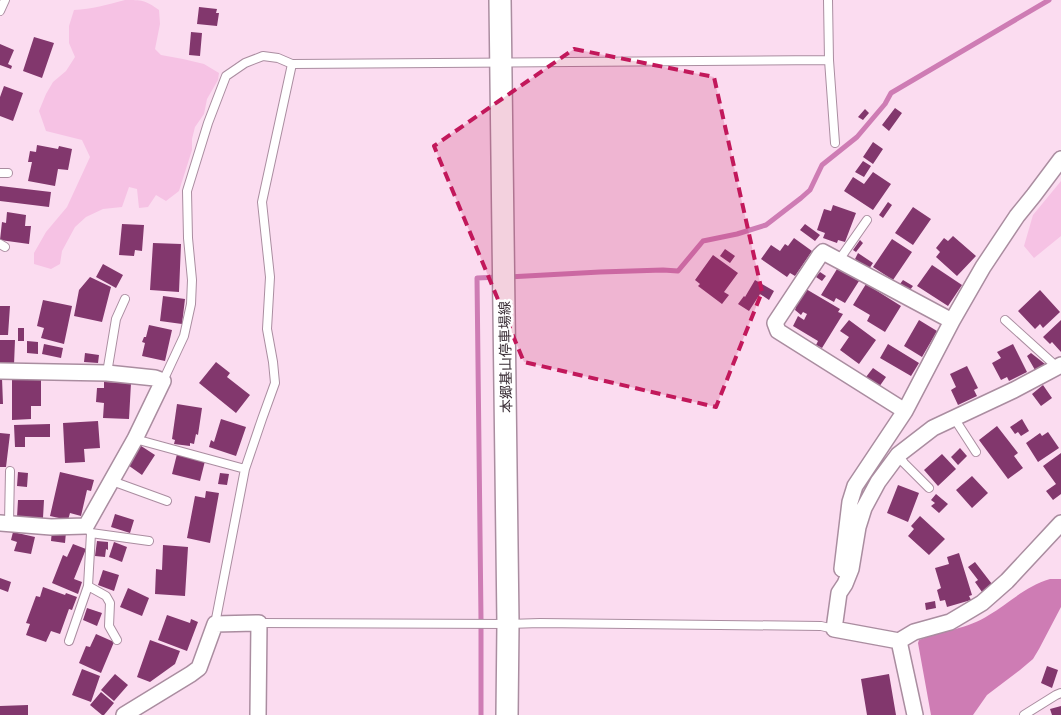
<svg xmlns="http://www.w3.org/2000/svg" width="1061" height="715" viewBox="0 0 1061 715" font-family="Commissioner,'Noto Sans JP',sans-serif">
  <rect width="100%" height="100%" fill="#fbdcf0"/>
  <path fill="#f6c2e4" d="M125,0C142,0 145,0 159,10L160,24L155,49L161,55L183,59L204,64L219,73L218,80L207,99L204,114L195,127L192,139V150L179,191L166,201L156,195L148,207L139,208L137,189L129,187L122,207L103,209L86,217L75,227L62,251L60,264L51,269L34,264V253L46,232L67,207L90,157L82,140L46,131L39,111L46,94L53,82L66,71L75,57L69,43V26L74,10C92,9 107,5 125,0Z
    M1061,181V236L1034,258L1024,246L1033,215Z"/>
  <path fill="#ce7cb4" d="M1050,579H1061V607L1039,649L1033,659L1020,670L987,695L973,715H931L918,643L919,640C941,631 968,629 989,615C1009,603 1026,586 1050,579Z"/>
  <g fill="none" stroke-linecap="round" stroke-linejoin="round">
    <path stroke="#ce7cb4" stroke-width="5" d="M508,277L600,272L663,270L678,271L703,241L737,234L766,225L801,198L810,190L822,165L857,137L885,104L891,93L1049,0
      M481,715V619L477,278L499,277"/>
  </g>
  <path fill="#82376d" d="M199,7L217,9L216,13H219L217,26L197,24Z
    M191,32L202,33L200,56L189,55Z
    M34,37L54,43L42,78L23,71Z
    M0,44L14,50L8,64L12,66L11,69L0,65Z
    M4,86L23,93L13,121L0,116V97Z
    M895,108L902,113L889,131L882,125Z
    M865,109L869,113L863,120L858,117Z
    M873,142L883,149L873,164L863,157Z
    M37,145L58,149L59,146L72,149L68,170L58,169L55,186L28,181L32,162H28L30,151L36,152Z
    M863,161L871,166L864,177L855,172Z
    M873,172L891,184L873,210L844,191L853,177L864,184Z
    M0,186L51,192L49,207L0,201Z
    M888,202L892,205L883,218L879,215Z
    M833,205L856,213L845,242L838,240L837,243L823,238L825,233L817,230L824,209L831,211Z
    M913,207L931,219L913,245L895,233Z
    M7,212L26,215L25,226H31L29,244L0,240L2,222L6,223Z
    M122,224L144,225L142,251L135,250L134,256L119,255Z
    M805,224L820,235L815,241L800,230Z
    M953,236L976,256L957,276L936,257L940,252L936,248L944,238L948,241Z
    M794,238L812,251L795,276L790,273L787,277L761,259L771,245L780,251L785,244L788,246Z
    M892,239L912,252L893,280L873,267Z
    M860,240L863,243L856,252L853,250Z
    M153,243L181,244L179,292L150,290Z
    M725,249L735,256L730,263L720,256Z
    M858,253L873,263L869,269L855,259Z
    M713,255L738,273L724,292L729,295L722,304L698,286L700,284L695,280Z
    M103,264L123,275L116,288L96,277Z
    M932,265L962,285L948,306L917,286Z
    M837,269L859,281L845,303L836,298L834,302L821,295Z
    M820,272L826,276L822,281L816,277Z
    M90,277L111,287L102,322L74,316L79,290Z
    M755,280L774,291L769,300L760,294L749,311L738,304L744,296L745,297Z
    M903,280L913,286L910,290L900,284Z
    M866,284L901,306L885,332L867,321L870,315L853,305Z
    M806,289L840,309L838,312L843,314L822,348L816,345L818,341L793,326L798,316L804,320L807,314L803,312L801,315L795,310L796,307L795,306Z
    M1040,290L1060,312L1043,328L1040,324L1035,329L1018,311Z
    M163,296L185,299L182,324L160,321Z
    M43,300L72,306L64,344L41,338L44,328L37,326Z
    M0,306H10L8,335H0Z
    M849,320L876,340L859,364L840,350L849,337L840,331Z
    M919,320L937,331L922,357L904,346Z
    M1061,320V352L1052,342L1050,344L1043,337Z
    M149,325L172,330L165,361L142,356L145,343L142,342L144,337H146Z
    M18,328H24V341H18Z
    M0,340H15L14,365H0Z
    M27,341L38,342V354L27,353Z
    M44,344L63,348L61,358L42,354Z
    M888,344L919,363L911,376L880,358Z
    M1013,344L1027,372L1009,381L1007,377L1001,380L992,363L1001,358L997,352Z
    M85,353L99,355L98,363L84,362Z
    M1031,353L1045,364L1035,370L1027,356Z
    M216,362L230,373L227,377L250,395L236,413L199,383Z
    M967,366L978,388L974,390L977,396L958,405L951,390L956,387L950,374Z
    M873,368L886,377L879,387L866,377Z
    M2,378L3,404H0V379Z
    M41,378V406H31V419L12,420V379Z
    M104,382L131,383L129,419L103,418L104,403L96,402L97,388H104Z
    M1043,385L1052,398L1041,406L1032,394Z
    M177,404L202,408L198,435L196,434L194,444L190,443V446L174,444L175,440L172,439Z
    M221,419L246,427L236,456L209,447L211,440L214,442Z
    M1022,419L1029,431L1021,436L1018,432L1015,434L1010,427Z
    M98,421L100,448L84,449L85,462L65,463L63,423Z
    M50,424V437H25V447H15L14,425Z
    M997,426L1018,453L1014,456L1023,468L1008,479L979,440Z
    M1048,432L1059,448L1038,462L1026,443L1040,433L1042,436Z
    M0,433L10,434L6,467H0Z
    M138,444L155,455L142,475L125,463Z
    M960,448L967,456L958,465L951,457Z
    M1061,453V494L1053,500L1046,491L1056,484L1043,466Z
    M177,454L205,461L200,481L172,474Z
    M942,454L956,469L938,486L924,470Z
    M18,472L28,473L27,487L17,486Z
    M60,472L94,480L91,491L87,490L81,516L70,513L68,520L50,516Z
    M220,473L229,474L227,485L218,484Z
    M972,476L988,493L972,508L956,490Z
    M898,485L919,493L908,522L887,513Z
    M206,491L219,493L210,543L187,538L195,496L205,498Z
    M936,494L948,504L939,513L931,506L935,503L931,500Z
    M18,500H44L43,518L17,517Z
    M115,514L134,520L130,533L111,527Z
    M920,516L945,539L929,555L908,536L914,529L911,526Z
    M52,530L66,532L65,543L51,541Z
    M13,532L35,537L31,554L14,551L17,542L11,540Z
    M97,541L108,542V550L106,549L105,557L95,556Z
    M114,542L127,547L122,562L109,557Z
    M73,544L86,549L74,579L82,582L78,594L52,583L63,555L67,557Z
    M163,545L188,547L185,596L155,594L156,569L162,570Z
    M959,553L972,595L969,596L971,600L947,607L945,600L940,601L937,590L941,588L935,568L949,564L947,557Z
    M975,562L992,584L982,592L975,582L978,580L968,567Z
    M103,570L119,575L114,591L98,585Z
    M0,578L11,582L8,592L0,589Z
    M43,587L65,595L66,593L77,597L72,610L69,609L60,634L51,631L46,642L26,635L30,624L26,623L36,596L40,597Z
    M128,588L149,598L142,616L120,607Z
    M935,601L936,608L926,610L925,603Z
    M87,608L102,613L97,626L83,620Z
    M167,615L190,623L191,619L198,622L187,651L158,640Z
    M96,634L114,642L101,673L79,663L86,646L90,647Z
    M150,640L180,651L175,664L150,682L137,677Z
    M1047,666L1058,670L1052,688L1041,683Z
    M82,669L100,676L91,702L72,695Z
    M115,674L128,685L114,701L101,690Z
    M889,674L896,715H867L861,679Z
    M101,692L114,703L104,715H102L90,705Z
    M28,705V715H0V706Z
    M1061,706V715H1052L1050,709Z"/>
  <g fill="none" stroke-linecap="round" stroke-linejoin="round">
    <defs>
      <path id="service" d="M828,0L829,60L835,143
        M0,11L5,0
        M0,173H8
        M0,244L5,247
        M839,260L867,220
        M1005,320L1057,367
        M107,373L116,319L125,299
        M163,381L184,336L191,304L192,280L188,238L187,191L208,123L226,76L245,63L263,56L278,58L292,64L829,60
        M954,418L976,452
        M135,439L245,469
        M898,455L904,463L929,488
        M112,481L167,501
        M9,523L10,471
        M86,526L91,533L88,586L106,596L110,603L109,626L117,640
        M91,533L149,541
        M259,623L508,624L540,623L821,626L834,629
        M215,624L245,469L262,419L275,383L273,362L267,329L270,277L262,202L292,64
        M69,641L88,586
        M1024,715L1056,695L1061,693"/>
      <path id="minor" d="M1061,365L1014,390L933,428L898,455L878,482L864,508L858,527L851,569L845,584L839,593L834,629L899,641L914,632L950,622L982,603L1007,581L1061,523
        M0,371L107,373L155,378L163,381L135,439L86,526L51,527L0,523
        M905,411L778,331L775,323L820,255L823,252L952,321
        M842,569L850,502L855,486L905,411L952,321L983,267L1017,216L1034,195L1061,159
        M899,641L915,715
        M124,715L191,674L199,668L215,624L259,623L258,715"/>
      <path id="secondary" d="M500,0L508,624L507,715"/>
    </defs>
    <use href="#service" stroke="#aa8da0" stroke-width="10"/>
    <use href="#minor" stroke="#aa8da0" stroke-width="18"/>
    <use href="#secondary" stroke="#aa8da0" stroke-width="24"/>
    <use href="#service" stroke="#fff" stroke-width="8"/>
    <use href="#minor" stroke="#fff" stroke-width="15"/>
    <use href="#secondary" stroke="#fff" stroke-width="21"/>
  </g>
  <path fill="#c2185b" fill-opacity="0.2" stroke="#c2185b" stroke-width="4" stroke-dasharray="10 6" stroke-linejoin="round" d="M574,49L714,77L762,292L716,407L524,362L434,146Z"/>
  <g text-anchor="middle" dominant-baseline="central" stroke-width="5" stroke-linejoin="round" paint-order="stroke">
    <g font-size="14" fill="#392d35" stroke="#fff">
      <text transform="translate(505 357) rotate(-91)">本郷基山停車場線</text>
    </g>
  </g>
</svg>
